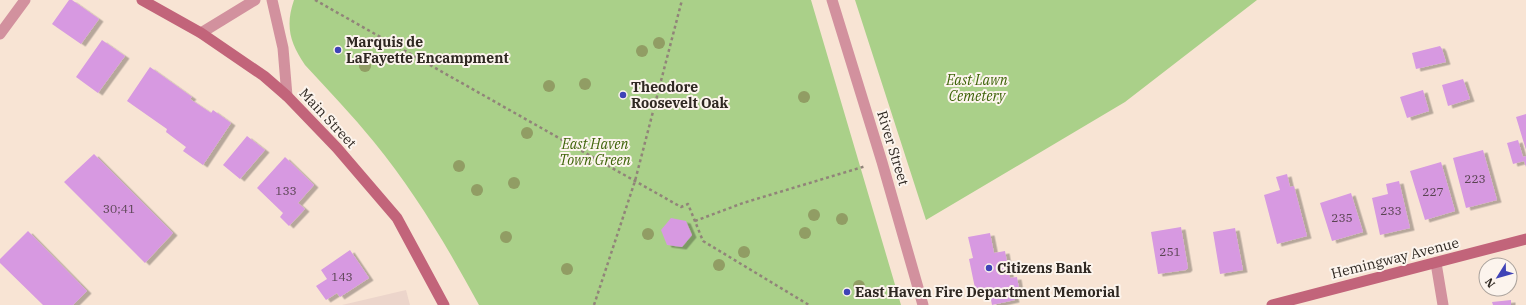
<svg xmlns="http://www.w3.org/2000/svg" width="1526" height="305" viewBox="0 0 1526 305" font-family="'IBM Plex Serif',serif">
  <defs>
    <filter id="shadow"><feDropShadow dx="4.5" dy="2.5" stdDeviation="0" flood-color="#0004"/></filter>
  </defs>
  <rect width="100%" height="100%" fill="#f8e4d4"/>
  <path fill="#ecd5cb" d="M406,290L410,305H342Z"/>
  <path fill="#aad089" d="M294,0H811L901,305H479C448,248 415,192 374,142C352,115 328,90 305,65C290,43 285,26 294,0Z
    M855,0H1257L1125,102L926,220Z"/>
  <path fill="#d799e1" filter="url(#shadow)" d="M69,0H72L99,19L81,44L52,24Z
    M102,40L125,56L98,93L76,77Z
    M1440,46L1442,49L1446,62L1416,69L1412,53Z
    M150,67L192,97L190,99L211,113L213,110L231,123L203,165L183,151L186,147L166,132L167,129L127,101Z
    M1463,79L1470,99L1448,106L1442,85Z
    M1423,90L1429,111L1407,118L1400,97Z
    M1526,114V150L1516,117Z
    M247,136L265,150L240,179L223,165Z
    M1518,140L1523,157L1526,156V167L1524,161L1513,164L1507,143Z
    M1483,150L1497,200L1466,208L1453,158Z
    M94,154L173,233L145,263L64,182Z
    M285,157L314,185L298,203L305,209L289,226L280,217L283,213L257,188Z
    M1441,162L1455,211L1425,220L1410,171Z
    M1287,174L1290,187L1294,186L1307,236L1277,244L1264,195L1280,190L1276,177Z
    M1399,181L1410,228L1380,235L1372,198L1388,194L1386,184Z
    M1351,193L1363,232L1332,241L1320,203Z
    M671,218L686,221L692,235L682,247L667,245L661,230Z
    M1181,227L1188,268L1186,270L1158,274L1151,232Z
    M1235,228L1243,270L1220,274L1213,232Z
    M28,231L87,291L73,305H43L0,263V259Z
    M990,233L994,253L1005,251L1010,278L1017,277L1020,294L1014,296L1015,300L992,305L989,290L976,293L969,259L973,258L968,237Z
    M350,250L369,278L340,297L337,293L326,300L316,286L327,279L321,270Z
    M1511,300V305H1493L1492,302Z"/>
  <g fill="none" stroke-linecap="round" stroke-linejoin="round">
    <path stroke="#918479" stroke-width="2.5" stroke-dasharray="3 3" stroke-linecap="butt" d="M315,0L681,207L688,204L703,241L809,305
      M695,221L743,203L866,166
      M594,305L635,181L682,0"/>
    <path stroke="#d2919e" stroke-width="11" d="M272,0L283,48L287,96
      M832,0L882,162L923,305
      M201,33L255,0
      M0,34L25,0
      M1436,263L1443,305"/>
    <path stroke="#c2647a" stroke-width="11" d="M142,0L201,33L264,76L287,96L337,148L397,218L444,305
      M1272,305L1526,239"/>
  </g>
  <g fill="#919d64">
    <circle cx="659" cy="43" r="6"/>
    <circle cx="642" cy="51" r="6"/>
    <circle cx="365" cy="66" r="6"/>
    <circle cx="585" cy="84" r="6"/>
    <circle cx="549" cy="86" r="6"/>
    <circle cx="804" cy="97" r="6"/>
    <circle cx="527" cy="133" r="6"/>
    <circle cx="459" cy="166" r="6"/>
    <circle cx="514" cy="183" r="6"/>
    <circle cx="477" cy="190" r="6"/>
    <circle cx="814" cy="215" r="6"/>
    <circle cx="842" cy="219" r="6"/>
    <circle cx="805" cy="233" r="6"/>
    <circle cx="648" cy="234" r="6"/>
    <circle cx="506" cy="237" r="6"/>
    <circle cx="744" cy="252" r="6"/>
    <circle cx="719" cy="265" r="6"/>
    <circle cx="567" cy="269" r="6"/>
    <circle cx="859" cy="286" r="6"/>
  </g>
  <g fill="#3f43b7" stroke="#fcf4ed" stroke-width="1.5">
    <circle cx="338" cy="50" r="4"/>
    <circle cx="623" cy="95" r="4"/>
    <circle cx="989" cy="268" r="4"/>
    <circle cx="847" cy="292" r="4"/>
  </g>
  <g text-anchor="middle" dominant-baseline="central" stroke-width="4" stroke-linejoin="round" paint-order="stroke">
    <g font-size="12" fill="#594452">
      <text x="1475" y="178">223</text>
      <text x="286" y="190">133</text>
      <text x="1433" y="191">227</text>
      <text x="119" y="208">30;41</text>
      <text x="1391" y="210">233</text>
      <text x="1342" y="217">235</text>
      <text x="1170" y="251">251</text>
      <text x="342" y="276">143</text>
    </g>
    <g font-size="14" font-weight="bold" fill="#2f2822" stroke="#fcf4ed" text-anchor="start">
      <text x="346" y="42">Marquis de<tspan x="346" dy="16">LaFayette Encampment</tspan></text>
      <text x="631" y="87">Theodore<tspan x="631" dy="16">Roosevelt Oak</tspan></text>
      <text x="997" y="268">Citizens Bank</text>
      <text x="855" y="292">East Haven Fire Department Memorial</text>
    </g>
    <g font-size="14" font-style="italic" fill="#3d6308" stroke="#fcf4ed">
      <text x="977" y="80">East Lawn<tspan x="977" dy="16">Cemetery</tspan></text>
      <text x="595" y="144">East Haven<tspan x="595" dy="16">Town Green</tspan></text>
    </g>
    <g font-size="14" fill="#2f2822" stroke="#fcf4ed">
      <text transform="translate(328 118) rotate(47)">Main Street</text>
      <text transform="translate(893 148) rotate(73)">River Street</text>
      <text transform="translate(1395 258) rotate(-14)">Hemingway Avenue</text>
    </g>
  </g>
  <g transform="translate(1498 277) rotate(233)"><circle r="19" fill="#fcf4ed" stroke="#aaa29c"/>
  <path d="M0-3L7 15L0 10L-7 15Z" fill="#3f43b7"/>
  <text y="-6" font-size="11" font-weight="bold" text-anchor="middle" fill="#2f2822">N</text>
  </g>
</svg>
